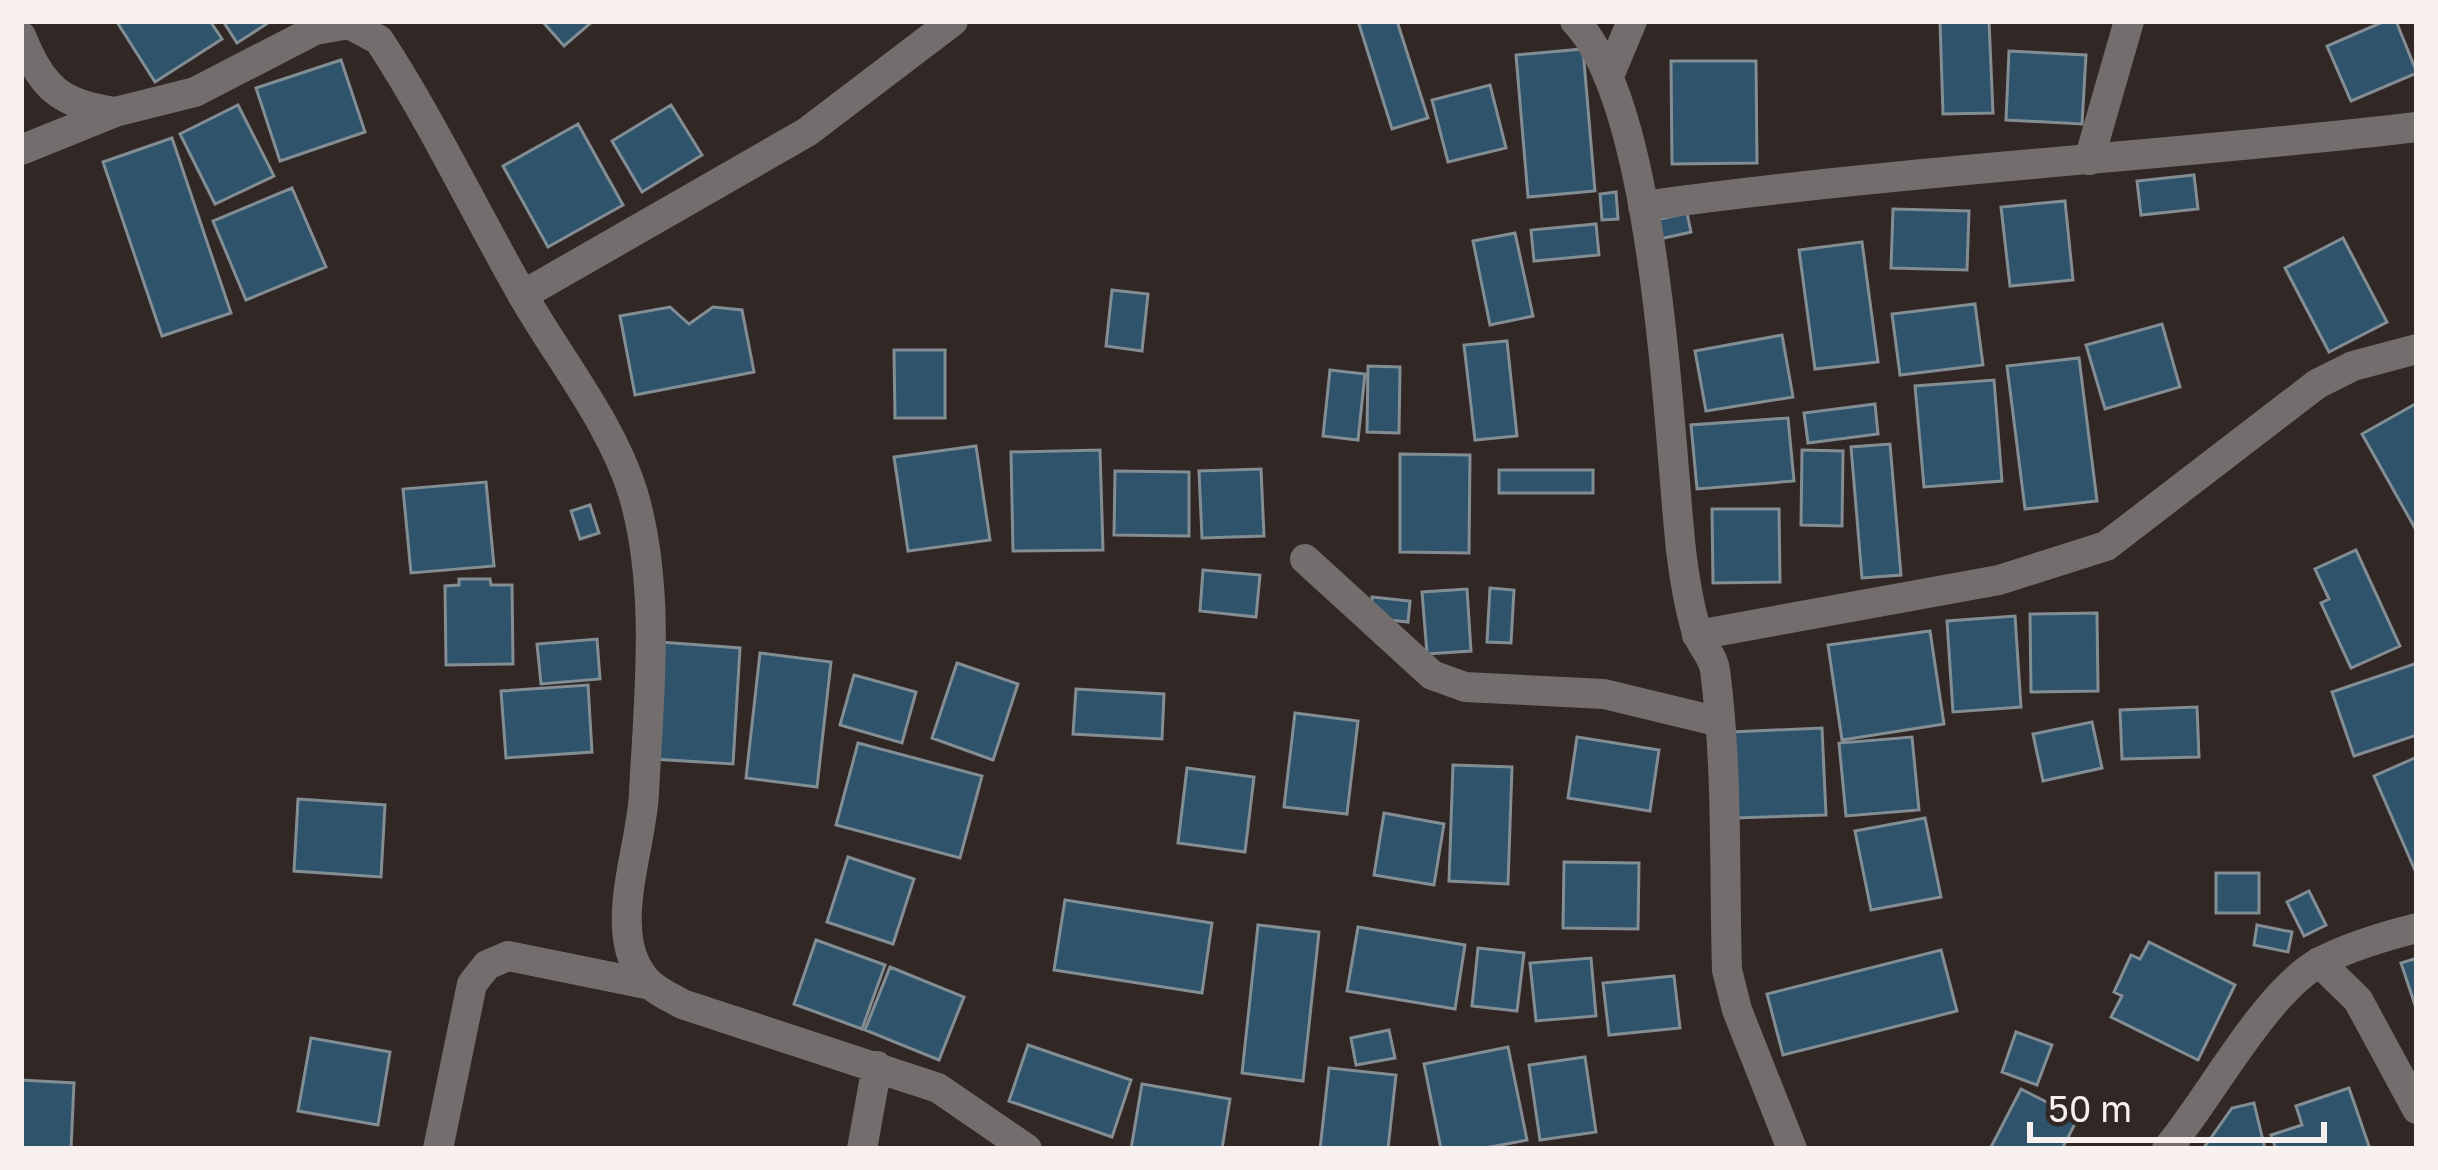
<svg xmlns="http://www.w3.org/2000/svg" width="2438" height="1170" viewBox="0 0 2438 1170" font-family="'Golos Text',sans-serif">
  <rect width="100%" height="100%" fill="#312725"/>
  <path fill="#2f536a" stroke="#838d94" stroke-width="3" d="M210,21L222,39L155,82L117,22Z
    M223,21H271L237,43Z
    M542,21H593L564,46Z
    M1358,21H1397L1428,118L1392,129Z
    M1940,21H1989L1993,113L1943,114Z
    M2385,21H2396L2417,73L2351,101L2327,46Z
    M1583,49L1595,191L1528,197L1516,55Z
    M2009,51L2086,55L2082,124L2006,120Z
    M341,60L365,132L280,161L256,88Z
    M1671,61H1756L1757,163L1672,164Z
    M1490,85L1506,148L1448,162L1432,100Z
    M238,105L274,176L215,204L180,134Z
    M671,105L702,155L642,192L612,141Z
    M578,124L623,205L548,247L503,166Z
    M172,138L231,313L162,336L103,162Z
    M2194,175L2198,209L2141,215L2137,181Z
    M292,188L326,267L246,300L213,221Z
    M1616,192L1618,219L1602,220L1600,194Z
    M2065,201L2073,280L2010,286L2001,207Z
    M1893,209L1969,211L1967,270L1891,268Z
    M1687,213L1691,232L1660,239L1655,220Z
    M1596,224L1599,255L1534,261L1531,230Z
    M1515,233L1533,316L1490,325L1473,241Z
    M2343,238L2387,322L2329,352L2285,268Z
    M1862,242L1878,362L1815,369L1799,250Z
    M1112,290L1148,294L1142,351L1106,346Z
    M1975,304L1983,365L1900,375L1892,314Z
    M670,307L689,324L713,307L742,310L754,372L635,395L620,316Z
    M2162,324L2180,387L2105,409L2086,345Z
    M1782,335L1793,397L1706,411L1695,351Z
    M1507,341L1517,436L1475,440L1464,345Z
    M894,350H945V418H895Z
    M2079,358L2097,501L2025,509L2007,366Z
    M1368,366L1400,367L1399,433L1367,432Z
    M1330,370L1365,374L1358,440L1323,436Z
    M1994,380L2002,481L1924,487L1915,386Z
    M2417,403V529L2416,530L2362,434Z
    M1875,404L1878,434L1808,443L1804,413Z
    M1788,418L1794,481L1697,489L1691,425Z
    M1890,444L1901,575L1862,578L1851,447Z
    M976,446L990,540L908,551L894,457Z
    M1100,450L1103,550L1013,551L1011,452Z
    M1802,450L1843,451L1842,526L1801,525Z
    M1400,454L1470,455L1469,553L1400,552Z
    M1261,469L1264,536L1202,538L1199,471Z
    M1499,470H1593V493H1499Z
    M1115,471L1189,472V536L1114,535Z
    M486,482L494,566L411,573L403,489Z
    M590,505L599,533L580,539L571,511Z
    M1712,509H1779L1780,582L1713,583Z
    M2356,550L2400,646L2351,668L2321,603L2329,599L2315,569Z
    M1203,570L1260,575L1256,617L1200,611Z
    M459,579H490L491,585H512L513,664L446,665L445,586L459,585Z
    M1490,588L1514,590L1511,643L1487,642Z
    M1467,589L1471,651L1427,654L1422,592Z
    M1372,597L1410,601L1408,622L1371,618Z
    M2097,613L2098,691L2031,692L2030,614Z
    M2015,616L2021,707L1953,712L1947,621Z
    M1930,631L1944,724L1842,740L1828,645Z
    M597,639L600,679L541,684L537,644Z
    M660,642L740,648L733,764L653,759Z
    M760,653L831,662L817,787L746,778Z
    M957,663L1018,684L993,760L932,738Z
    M2417,663V735L2354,756L2332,692Z
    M854,675L916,692L902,743L840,725Z
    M588,685L592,752L506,758L501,691Z
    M1076,689L1164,694L1162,739L1073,734Z
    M2197,707L2199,757L2122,759L2120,710Z
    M1295,713L1358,721L1347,814L1284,807Z
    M2092,722L2102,768L2043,781L2033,734Z
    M1822,728L1826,815L1735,818L1731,732Z
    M1577,737L1659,750L1650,811L1568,798Z
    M1912,737L1919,810L1846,816L1839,743Z
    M858,743L982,776L960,858L836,825Z
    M2417,757V875L2374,776Z
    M1453,765L1512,767L1508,884L1449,881Z
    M1187,768L1254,777L1245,852L1178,843Z
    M298,799L385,805L381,877L294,871Z
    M1384,813L1444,824L1434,885L1374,875Z
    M1925,818L1941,897L1871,910L1855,831Z
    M848,857L914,879L893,944L827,922Z
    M1564,862L1639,863L1638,929L1563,928Z
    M2216,873H2259V913H2216Z
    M2309,891L2326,925L2304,936L2287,902Z
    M1065,900L1212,923L1202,993L1054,970Z
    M1258,925L1319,932L1303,1081L1242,1073Z
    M2257,925L2292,932L2288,952L2254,945Z
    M1358,927L1465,945L1455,1009L1347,991Z
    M816,940L885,965L862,1029L794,1004Z
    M2149,942L2235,985L2198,1060L2111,1017L2122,996L2114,992L2131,955L2140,959Z
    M1478,948L1524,953L1517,1011L1472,1006Z
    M1941,950L1957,1011L1783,1055L1767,994Z
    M1591,958L1596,1016L1536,1021L1530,963Z
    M2417,958V1011L2401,963Z
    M890,967L964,997L939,1060L865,1030Z
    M1674,976L1680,1028L1609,1035L1603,983Z
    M1389,1030L1395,1058L1356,1065L1351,1038Z
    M2016,1032L2052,1045L2037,1085L2002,1072Z
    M311,1038L390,1052L378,1125L298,1111Z
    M1028,1045L1131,1080L1112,1137L1009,1101Z
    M1508,1047L1527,1140L1480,1149H1441L1424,1064Z
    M1585,1057L1596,1132L1540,1140L1529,1065Z
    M1329,1068L1396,1075L1388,1149H1320Z
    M21,1080L74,1083L71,1149H21Z
    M1142,1084L1230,1099L1222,1149H1131Z
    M2349,1088L2370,1149H2276L2271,1135L2302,1125L2296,1106Z
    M2021,1089L2078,1118L2062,1149H1990Z
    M2254,1103L2265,1149H2203L2232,1108Z"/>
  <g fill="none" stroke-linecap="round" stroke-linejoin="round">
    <path stroke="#736e6d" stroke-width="30" d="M1575,21C1657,107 1668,427 1681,550C1684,576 1689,605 1696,630C1700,645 1713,655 1715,670C1728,769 1724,871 1727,970L1737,1010L1792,1149
      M21,36C43,89 59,103 115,112
      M1609,76L1632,21
      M21,150L115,112L195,92L315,30L349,24L379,40C432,121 474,210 522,294C559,359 611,422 633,493C661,588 649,695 644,793C642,850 602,941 651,985C660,993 672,998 682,1004L938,1088L1027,1149
      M2089,160L2129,21
      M1643,206C1900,170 2160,157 2417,127
      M523,295L807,132L953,21
      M1305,559L1432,675L1465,687L1604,694L1720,722
      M1697,635L1999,580L2106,546L2317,384L2353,366L2417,349
      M2319,962L2358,1000L2417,1109
      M438,1149L472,984L487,965L508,956L651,985
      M862,1149L877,1066
      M2167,1149C2210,1098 2265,992 2320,962C2350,946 2385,936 2417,928"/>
  </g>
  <rect width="2438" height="1170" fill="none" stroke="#f7f0ef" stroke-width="48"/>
  <path d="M2030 1122v18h294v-18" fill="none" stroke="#f7f0ef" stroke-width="6"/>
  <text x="2048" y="1122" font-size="36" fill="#f7f0ef" stroke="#312725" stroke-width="9" paint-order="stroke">50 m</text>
</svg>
